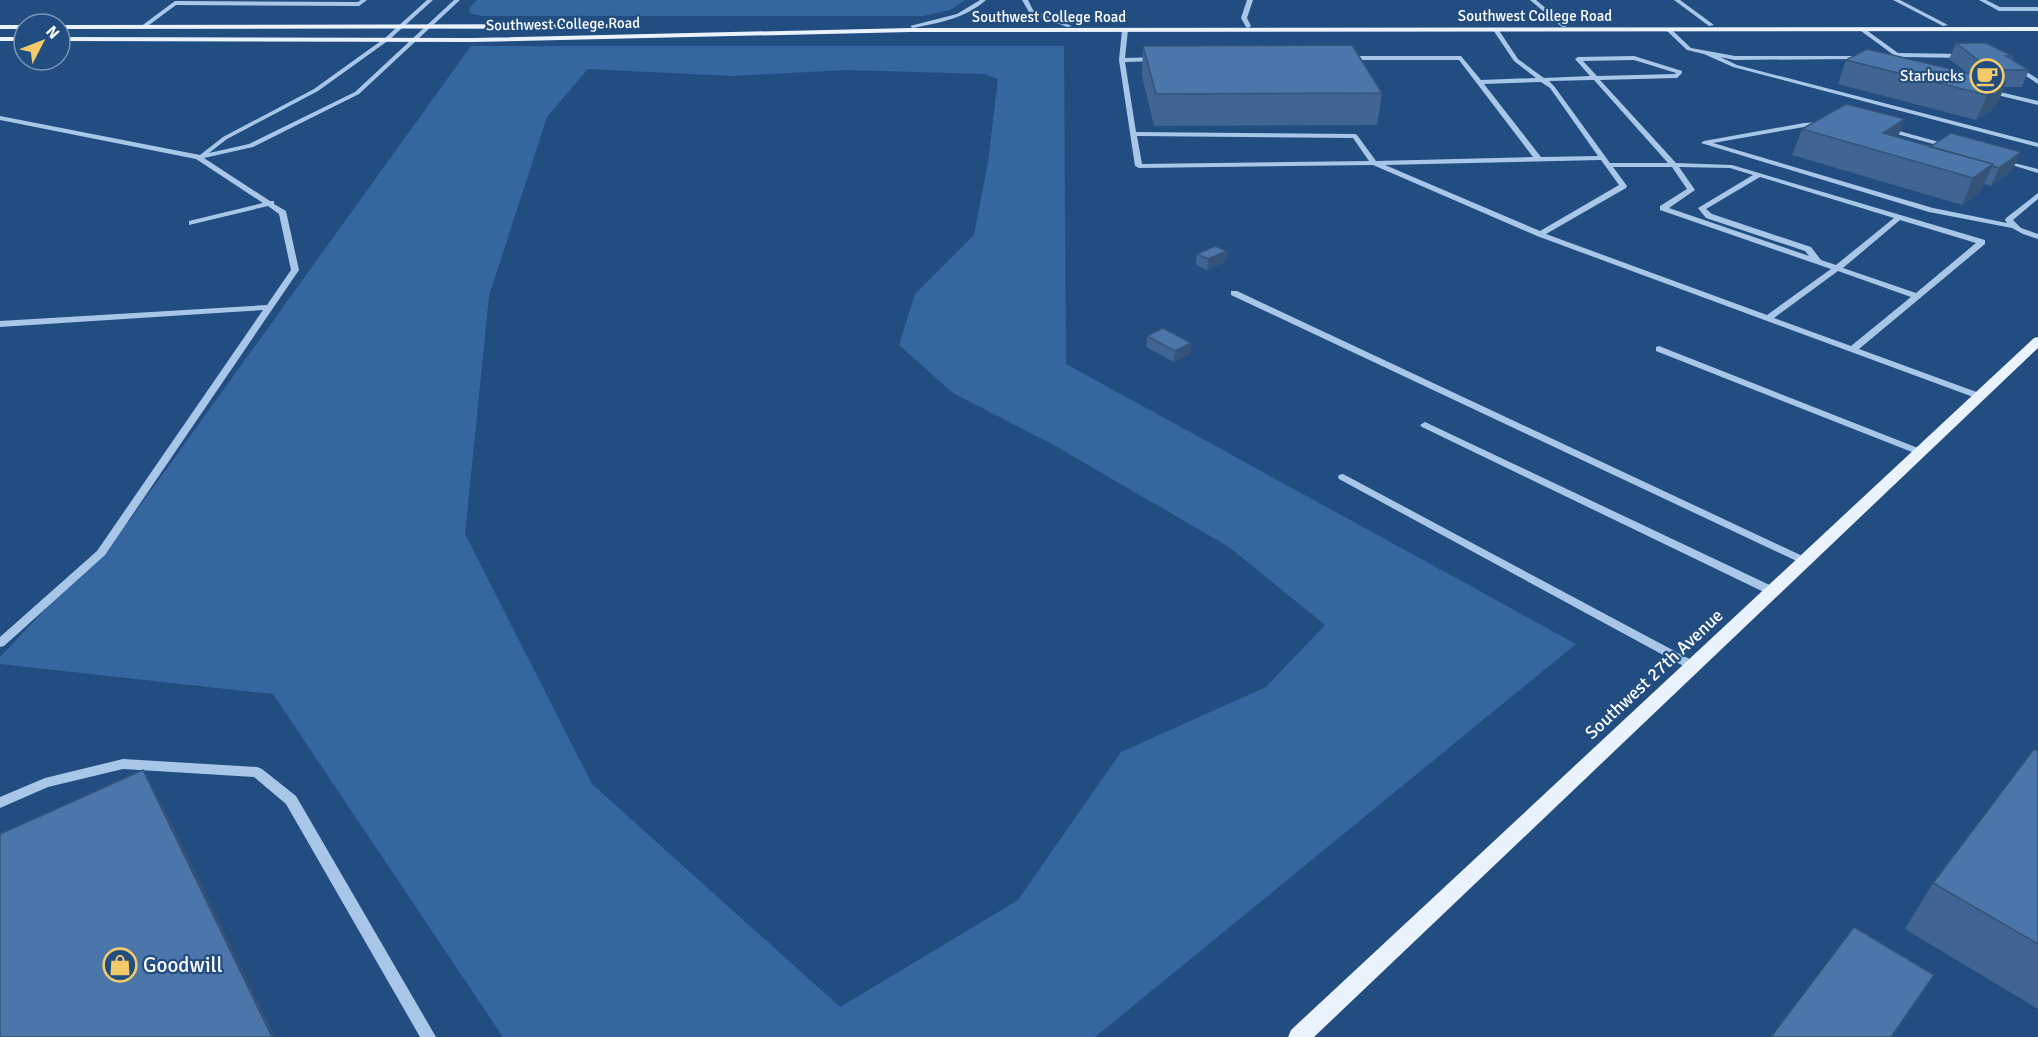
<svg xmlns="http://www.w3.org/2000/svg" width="2038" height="1037" viewBox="0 0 2038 1037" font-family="Signika,sans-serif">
  <rect width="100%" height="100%" fill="#224d81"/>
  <path fill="#36669f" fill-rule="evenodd" d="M477,0H965L950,10L923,16H482L469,13L470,7Z
    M471,46H1064L1066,364L1576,644L1095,1037H503L273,694L0,664V657L129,521ZM588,69L733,76L845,70L985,74L998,79L988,162L974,235L915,294L899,345L953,393L1052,444L1229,547L1325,625L1266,687L1121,752L1018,900L840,1007L592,784L465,534L489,296L547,117Z"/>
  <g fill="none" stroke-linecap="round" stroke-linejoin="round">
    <path fill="#a8c6e7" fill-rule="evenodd" d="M361,0H367L359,6L176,5L145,28L140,27L175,1L358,2Z
      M427,0H433L389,40L318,91L227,139L209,153L249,144L355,92L454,0H460L359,94L253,147L204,158L270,201H274V204L286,211L299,270L105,555L4,646L0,647V637L97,551L263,310L0,327V321L267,305L291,270L279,214L268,206L189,225V221L263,203L196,159L0,120V116L200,155L223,137L314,89L385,38Z
      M980,0H986C966,18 939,23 913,28L910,26L957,14Z
      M1022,0H1028L1033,10L1072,26L1067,27L1029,12Z
      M1247,0H1253L1247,18L1251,26L1248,28L1246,27L1241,18Z
      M1530,0H1536L1566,25V27H1562Z
      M1674,0H1680L1714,25L1709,26Z
      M1893,0H1900L1948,25L1943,26Z
      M1979,0H1986L2000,7H2038V11H1999Z
      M1496,28L1498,29L1518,59L1544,78L1590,76L1575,59L1578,57L1634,56L1682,71V73L1677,78L1600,80L1676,163L1732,165L1985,240V244L1859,349L1982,394L1984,396L1982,398H1976L1537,236L1373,165L1139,168L1135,166L1119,60L1122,30L1125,28L1128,30L1125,58L1157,57L1160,59L1157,61L1125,62L1136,132L1355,134L1357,135L1376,161L1533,157L1459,60H1346L1343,58L1346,56H1461L1481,80L1536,78L1514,61L1493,30ZM1634,60L1676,73L1675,74L1597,76L1583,61ZM1594,80L1668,163H1610L1554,86L1549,81ZM1541,82L1550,88L1598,156L1541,157L1484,84ZM1137,136L1353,138L1369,161L1142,164ZM1601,160L1619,185L1540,231L1385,165ZM1613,167H1672L1687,189L1660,206V210L1831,269L1767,315L1546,234L1626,188L1627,186ZM1679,167L1730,168L1753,175L1698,208L1706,218L1805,251L1809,256L1669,208L1695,190ZM1760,177L1894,218L1836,265L1821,260L1811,247L1712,214L1706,209ZM1900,220L1976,243L1916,293L1843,268ZM1838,271L1911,297L1851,346L1774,318Z
      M1667,29H1671L1691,48L1735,56H1855L1856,57L1853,59L1735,60L1720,57L1737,65L2038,143V147L1733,67L1704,54L1687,50L1667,31Z
      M1861,29H1865L1898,53L1965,54L1968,56L1965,58L1903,57L1911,63L1906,64L1861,31Z
      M2016,65L2038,79V84L2014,68L2013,67Z
      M1987,89L2038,101V105L1985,92L1984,91Z
      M1804,123L1822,122L1825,124L1822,126L1804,127L1713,143L1933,208L2007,223L2005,220L2006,218L2038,193V199L2013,220L2021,228L2038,234V239L2023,234L2012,228L1929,212L1701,143L1704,141Z
      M1888,128L1950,145L1951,146L1948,148L1886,131L1885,130Z
      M2002,160L2038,169V173L2002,162Z
      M1231,291H1237L1809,559L1810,561L1805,564L1801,563L1231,295Z
      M1659,346L1923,450L1925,452L1923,454H1917L1656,351V347Z
      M1425,422L1776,588L1778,591L1776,594H1768L1422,427L1420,425Z
      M1343,474L1697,663L1699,666L1697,669H1689L1339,479L1338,477L1339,475Z
      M123,759L257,767L262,769L296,796L436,1037H420L286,804L254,777L123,769L48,787L0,808V797L45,778Z"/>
    <path fill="#eaf2fd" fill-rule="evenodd" d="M634,24L635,26L631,28L60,29V25Z
      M0,25H24V29H0Z
      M2038,27V31L910,32L472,42L60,41V37L472,38L910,28Z
      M0,37H24V41H0Z
      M2038,337V348L1314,1037H1288L1291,1030L2034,338Z"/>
  </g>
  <path fill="#406592" d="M1956,43L2013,56L2012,59L2029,70L2022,87H2004L1996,107L1976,120L1838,84L1846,60L1967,73L1949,59Z
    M1143,46L1382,93L1377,125L1154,126L1142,76Z
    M1802,129L1898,138L2012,171L1991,186L1984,184L1981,191L1962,205L1792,155Z
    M1227,251L1226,261L1207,270L1196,265L1197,254Z
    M1147,336L1190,354L1174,362L1146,347Z
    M2038,751V1009L1905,929L1933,883Z"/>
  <path fill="#345377" d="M2006,82L1996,107L1976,120L1987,95Z
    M1905,119L1895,145L1883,133Z
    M2021,152L2012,171L1991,186L1999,168Z
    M1993,164L1981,191L1962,205L1973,178Z
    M1227,251L1226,261L1207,270L1208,259Z
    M1191,343L1190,354L1174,362L1175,351Z
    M143,770L168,816L275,1037H272Z
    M1934,975L1892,1037H1891Z"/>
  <path fill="#4b76aa" stroke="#345377" stroke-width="1.5" d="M1956,43H1986L2013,56H2006L2029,70H1998L1987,63H1982Z
    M1352,45L1382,93L1156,94L1143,46Z
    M1867,49L2006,82L1987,95L1846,60Z
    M1846,104L1905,119L1883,133L1993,164L1973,178L1802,129Z
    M1951,133L2021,152L1999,168L1992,166L1993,164L1930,147Z
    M1215,246L1227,251L1208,259L1197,254Z
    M1163,328L1191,343L1175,351L1147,336Z
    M2034,749L2038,751V944L1933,883Z
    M143,770L272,1037H0V834Z
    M1854,927L1934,975L1891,1037H1771Z"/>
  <defs>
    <symbol id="cafe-ring" viewBox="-11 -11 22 22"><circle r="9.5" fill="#224d81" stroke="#f3ca6a" stroke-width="1.5"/><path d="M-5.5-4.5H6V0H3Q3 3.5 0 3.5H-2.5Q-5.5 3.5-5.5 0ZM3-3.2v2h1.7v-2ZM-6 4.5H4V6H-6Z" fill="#f3ca6a"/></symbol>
    <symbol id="shop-ring" viewBox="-11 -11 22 22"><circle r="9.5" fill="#224d81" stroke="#f3ca6a" stroke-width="1.5"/><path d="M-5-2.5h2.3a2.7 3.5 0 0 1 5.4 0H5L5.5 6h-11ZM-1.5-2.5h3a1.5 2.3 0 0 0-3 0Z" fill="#f3ca6a"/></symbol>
  </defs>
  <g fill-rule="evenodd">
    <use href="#cafe-ring" x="1968" y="57" width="38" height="38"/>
    <use href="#shop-ring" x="101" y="946" width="38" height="38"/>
  </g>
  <g text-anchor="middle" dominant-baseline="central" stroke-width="4.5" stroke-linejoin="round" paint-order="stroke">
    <g font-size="15" fill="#fff" stroke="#224d81">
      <text x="1535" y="16">Southwest College Road</text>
      <text x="1049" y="17">Southwest College Road</text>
      <text transform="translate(563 24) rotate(-1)">Southwest College Road</text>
    </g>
    <g font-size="15" fill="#fff" stroke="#224d81" text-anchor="end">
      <text x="1964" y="76">Starbucks</text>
    </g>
    <g font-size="18" fill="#fff" stroke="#224d81">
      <text transform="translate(1654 674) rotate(-43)">Southwest 27th Avenue</text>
    </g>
    <g font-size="21" fill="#fff" stroke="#224d81" text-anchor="start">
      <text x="143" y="965">Goodwill</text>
    </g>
  </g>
  <g transform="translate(42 42) rotate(48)"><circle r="28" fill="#224d81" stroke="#7a94b3" stroke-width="1.5"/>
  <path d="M0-4.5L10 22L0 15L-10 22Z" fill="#f3ca6a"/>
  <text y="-9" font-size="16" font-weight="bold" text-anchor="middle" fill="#ffffff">N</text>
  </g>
</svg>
